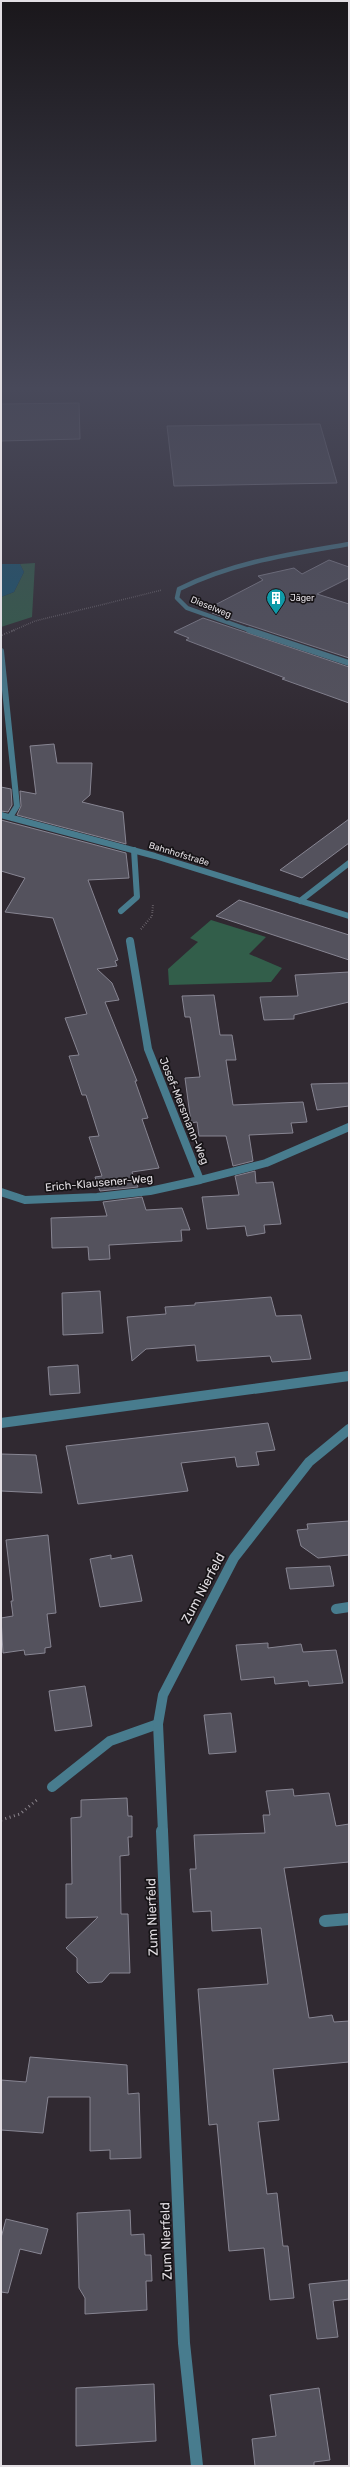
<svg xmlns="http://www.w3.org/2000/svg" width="350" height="2467" viewBox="0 0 350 2467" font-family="Rubik,sans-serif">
  <rect width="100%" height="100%" fill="#302931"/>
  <path fill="#325e4a" d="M35,563L32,617L1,627V597L14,592L24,572L20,564Z
    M211,920L266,937L249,954L282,968L271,982L169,985L168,969L198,942L190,938Z"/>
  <path fill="#165773" d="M1,564H20L24,572L14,592L1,597Z"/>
  <path fill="#54525d" stroke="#878592" d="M79,403L80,439L1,441V404Z
    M320,424L337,483L174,486L167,426Z
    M329,560L349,567V578L317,594L349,604V658L212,613L221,608L213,606L263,580L258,576L294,568L302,574Z
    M203,618L349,667V703L282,679L285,678L186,640L189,638L174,632Z
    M54,744L57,763H92L90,795L82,802L123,812L126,844L17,815L21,806L20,791L36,794L30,746Z
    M1,787L11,789L12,805L8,812L1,811Z
    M349,819V843L302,878L280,870Z
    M1,820L126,853L129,878L88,880L118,960L115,961L117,966L97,969L112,983L119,1000L105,1002L137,1081H135L148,1118L142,1119L159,1168L132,1172L138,1187L100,1191L95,1177L102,1176L89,1137L99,1136L86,1095H82L69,1056L79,1055L65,1018L87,1014L53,918L5,912L25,878L1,871Z
    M239,900L349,935V960L216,916Z
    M349,972V1002L294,1015V1019L264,1020L260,997L298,996L295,975Z
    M214,995L220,1035H232L236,1060H226L233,1105L303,1102L307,1122L291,1123L293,1133L249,1135L253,1161L233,1166L226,1136H199L197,1122L191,1123L185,1078L200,1077L190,1017H185L182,996Z
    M349,1083V1106L317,1110L311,1084Z
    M255,1171L256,1183L273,1182L281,1224L264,1225L265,1233L247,1236L245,1226L207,1229L202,1197L239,1195L235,1176Z
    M142,1197L146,1210L182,1208L190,1230H181L182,1241L109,1245L110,1259L89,1260L88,1247L52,1248L51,1218L107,1216L103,1202Z
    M100,1291L103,1333L63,1335L62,1293Z
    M271,1297L276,1316L301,1315L311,1359L272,1362L270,1356L197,1361L195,1345L146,1349L132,1361L127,1317L166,1314L165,1307L195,1305V1303Z
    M78,1365L80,1393L50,1395L48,1367Z
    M268,1423L275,1450L256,1452L259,1465L237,1467L235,1457L181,1463L188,1491L78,1504L66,1446Z
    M1,1454L36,1455L42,1493L1,1491Z
    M349,1521V1555L318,1558L301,1546L297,1530L308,1529L307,1524Z
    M48,1535L56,1613L47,1614L51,1647L45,1648V1653L25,1655L24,1650L3,1653L1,1618L13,1616L11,1601H13L6,1540Z
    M111,1555V1559L132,1555L142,1601L100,1607L90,1559Z
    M330,1566L334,1586L290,1589L286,1568Z
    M268,1643V1648L301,1644L303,1652L336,1650L343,1683L309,1686L308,1681L275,1684L274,1677L241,1680L236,1645Z
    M85,1686L92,1726L55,1731L49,1691Z
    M231,1713L236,1752L209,1754L204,1715Z
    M293,1789L294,1796L329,1793L336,1826L349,1824V1862L284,1868L309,2018L332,2015L334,2022L349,2021V2062L273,2069L279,2120L258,2122L267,2194L277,2193L283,2246H288L294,2298L270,2300L264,2248L229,2251L217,2124L209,2125L198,1989L268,1984L261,1928L212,1931L211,1911L193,1912L190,1869H196L194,1835L265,1833L263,1815H270L266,1791Z
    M127,1798L128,1816H132V1837H128L129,1855L120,1856L121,1914H128L130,1973H110L102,1982L88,1983L77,1972V1958L66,1948L98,1917L66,1918V1884H72L71,1818L81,1817V1800Z
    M30,2057L127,2065L128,2094L139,2093L141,2158L110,2159V2150L90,2151V2097H48L43,2133L1,2130V2080L26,2082Z
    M130,2210L131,2235L144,2234L145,2255H151L152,2281H146L147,2310L85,2314V2298L79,2288L77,2213Z
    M6,2219L48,2229L41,2254L20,2249L8,2293L1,2292V2238Z
    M349,2280V2299L333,2301L338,2337L317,2339L309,2284Z
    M154,2384L156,2441L76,2446V2388Z
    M319,2388L330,2460L314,2462V2466H255L252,2439L276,2436L270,2395Z"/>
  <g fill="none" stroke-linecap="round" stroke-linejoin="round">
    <path stroke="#8b858c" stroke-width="1.5" stroke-dasharray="0.5 1.5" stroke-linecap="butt" d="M12,631L35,621L162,590"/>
    <path stroke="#8b858c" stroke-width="2" stroke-dasharray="0.5 2" stroke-linecap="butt" d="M2,635L15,630
      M141,929L152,916L153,904"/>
    <path stroke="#8b858c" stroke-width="3" stroke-dasharray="1 3.5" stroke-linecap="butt" d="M1,1820L20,1814L38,1799"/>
    <path stroke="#487c8e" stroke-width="6" d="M121,911L137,897L134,850"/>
    <path stroke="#487c8e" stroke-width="10" d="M52,1787L110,1741L158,1724"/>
    <path stroke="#487c8e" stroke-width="4.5" d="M252,631L187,608L177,598L179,589C233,562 291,554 349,544"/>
    <path stroke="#487c8e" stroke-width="6" d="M249,630L349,663
      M1,651L17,806L10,817
      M1,815L155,856L349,916
      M300,901L349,863"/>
    <path stroke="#487c8e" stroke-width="8" d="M130,941L148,1049L200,1180L266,1163L349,1127
      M1,1192L25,1200L97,1197L150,1191L200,1180"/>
    <path stroke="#487c8e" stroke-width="10" d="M1,1423L349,1376
      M336,1609L349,1607
      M163,1832L158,1724L163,1695L234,1558L309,1462L349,1429"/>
    <path stroke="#487c8e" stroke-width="12" d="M162,1831L184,2343L197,2466
      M325,1921L349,1919"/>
  </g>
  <linearGradient id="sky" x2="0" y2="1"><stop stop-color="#1a171b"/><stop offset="0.53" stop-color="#48495a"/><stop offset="1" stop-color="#48495a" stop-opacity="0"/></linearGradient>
  <rect width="350" height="733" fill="url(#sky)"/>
  <defs>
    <symbol id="building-pin" viewBox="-11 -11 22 30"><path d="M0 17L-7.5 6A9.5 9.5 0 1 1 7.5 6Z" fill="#0f9aa8" stroke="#161316"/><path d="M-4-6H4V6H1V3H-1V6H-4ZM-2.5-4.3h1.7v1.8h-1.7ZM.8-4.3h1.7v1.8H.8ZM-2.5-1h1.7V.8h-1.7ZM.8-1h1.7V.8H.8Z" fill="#fff"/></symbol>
  </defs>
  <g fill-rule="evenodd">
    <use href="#building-pin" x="265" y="587" width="22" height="30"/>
  </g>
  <g text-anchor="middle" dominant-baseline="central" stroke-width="3.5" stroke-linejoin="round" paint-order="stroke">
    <g font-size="9" fill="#e2dee3" stroke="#161316" text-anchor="start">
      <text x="290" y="598">Jäger</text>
    </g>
    <g font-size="9" fill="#e2dee3" stroke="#161316">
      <text transform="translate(211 607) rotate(22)">Dieselweg</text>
      <text transform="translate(179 854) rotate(17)">Bahnhofstraße</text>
    </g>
    <g font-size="11" fill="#e2dee3" stroke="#161316">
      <text transform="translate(184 1111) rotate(68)">Josef-Mersmann-Weg</text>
      <text transform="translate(99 1183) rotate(-5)">Erich-Klausener-Weg</text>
    </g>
    <g font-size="13" fill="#e2dee3" stroke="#161316">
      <text transform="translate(203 1588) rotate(-62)">Zum Nierfeld</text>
      <text transform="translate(152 1917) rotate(-92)">Zum Nierfeld</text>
      <text transform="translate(166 2241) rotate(-92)">Zum Nierfeld</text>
    </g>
  </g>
  <rect width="350" height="2467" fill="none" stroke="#e2dee3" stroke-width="4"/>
</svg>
